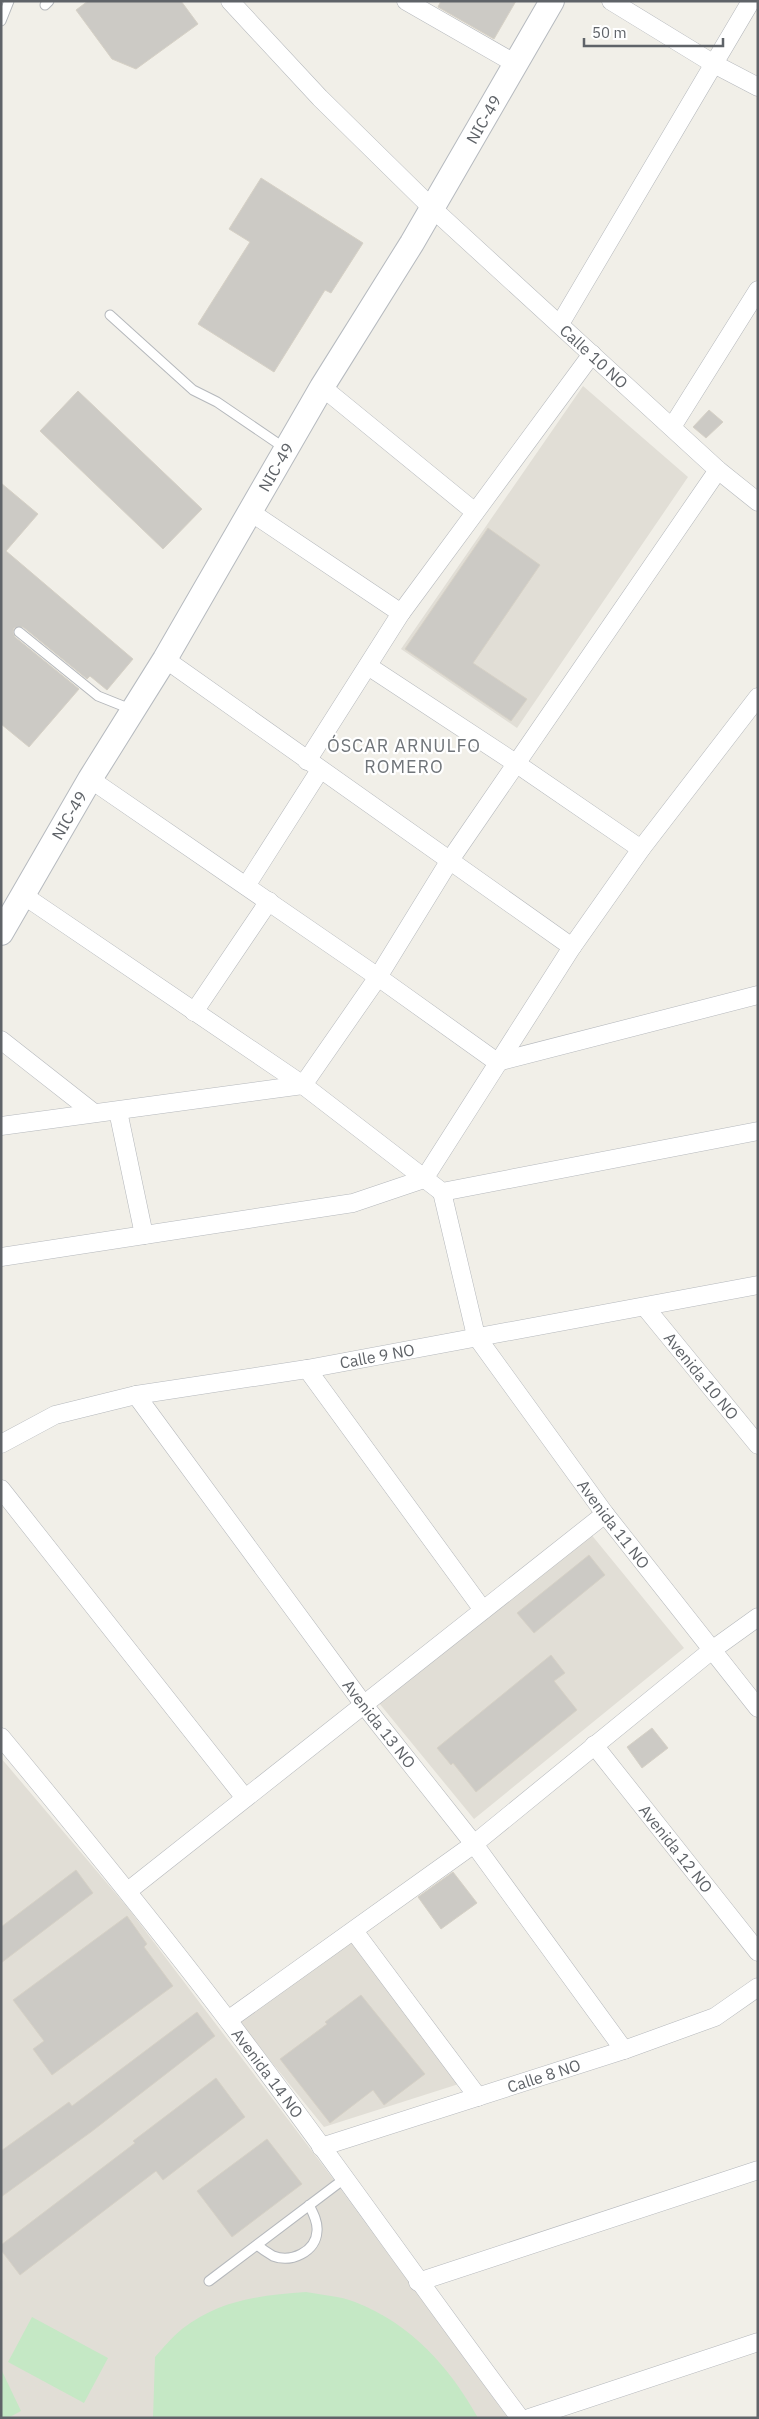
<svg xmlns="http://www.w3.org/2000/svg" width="759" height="2419" viewBox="0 0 759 2419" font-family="'IBM Plex Sans',sans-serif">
  <rect width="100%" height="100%" fill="#f1efe8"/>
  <path fill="#e1ded6" d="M583,386L688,477L517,728L401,649Z
    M590,1533L684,1648L474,1819L379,1703Z
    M1,1758L128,1908L337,2184L508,2418H1Z
    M352,1942L465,2082L324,2127L239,2022Z"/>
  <path fill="#c5e8c5" d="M306,2292C322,2295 340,2296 355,2302C410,2323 450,2367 478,2418H153L155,2357C163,2348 172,2337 182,2329C219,2300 261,2295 306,2292Z
    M32,2317L108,2358L84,2403L8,2362Z
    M1,2369L21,2411L8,2418H1Z"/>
  <path fill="#cccac5" stroke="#d6d1c6" d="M88,1H181L198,24L136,69L112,59L76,10Z
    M441,1H516L494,39L438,7Z
    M261,178L363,243L331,293L325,290L274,372L198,324L250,242L229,229Z
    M78,391L202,509L163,549L40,431Z
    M709,410L723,422L706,438L693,427Z
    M1,483L38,514L6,551L133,659L107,690L90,676L87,679L23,627L14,628L13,632L15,637L79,689L29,747L1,724Z
    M488,528L540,565L473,663L527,699L511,721L405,649Z
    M589,1555L605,1575L534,1633L517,1613Z
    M551,1655L565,1673L554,1681L577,1710L476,1792L453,1763L451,1765L437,1748Z
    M652,1728L668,1748L642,1768L627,1747Z
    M76,1870L93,1893L1,1963V1927Z
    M453,1872L477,1903L441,1929L418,1897Z
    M127,1916L147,1944L144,1947L173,1986L52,2075L33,2049L44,2041L13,2000Z
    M361,1995L425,2074L384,2105L373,2090L330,2123L280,2059L327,2024L325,2022Z
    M197,2012L215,2036L91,2132L1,2197V2151L69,2102L72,2106Z
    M216,2078L245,2117L163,2180L156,2171L20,2275L1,2250V2245L135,2143L133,2141Z
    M267,2139L302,2184L232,2237L197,2191Z"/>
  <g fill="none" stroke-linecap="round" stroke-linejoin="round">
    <defs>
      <path id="lane" d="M45,5L49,1
        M1,21L9,1
        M110,315L193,390L217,402L286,449
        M19,632L98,696L133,710
        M257,2245C262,2249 268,2253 273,2256C291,2263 316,2252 317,2231C318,2222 313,2213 309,2205
        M209,2281L344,2179"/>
      <g id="street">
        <path id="s1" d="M230,1L320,98L432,208L718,470L758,502"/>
        <path d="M406,1L516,64"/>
        <path d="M611,1L714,64L758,87"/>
        <path d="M560,324L751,1"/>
        <path d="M322,387L475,512"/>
        <path d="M672,427L758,290"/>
        <path d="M249,511L401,613"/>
        <path d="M165,659L572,947"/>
        <path d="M368,666L517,764L641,849"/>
        <path d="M307,761L401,613L592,354"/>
        <path d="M90,779L378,977L497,1062L758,995"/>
        <path d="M246,886L320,770"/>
        <path d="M23,895L303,1085L442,1192L758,1131"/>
        <path d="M194,1012L269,901"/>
        <path d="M1,1040L94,1113"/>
        <path d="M118,1111L144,1235"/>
        <path d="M1,1126L303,1085L378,977L450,860L718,470"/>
        <path id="s2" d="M442,1192L476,1336L605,1514L758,1708"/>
        <path d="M1,1257L353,1203L424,1179L572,947L641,849L758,697"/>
        <path id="s3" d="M645,1307L758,1445"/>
        <path d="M307,1369L483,1610"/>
        <path id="s4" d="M136,1395L364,1705L474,1844L624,2050"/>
        <path id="s5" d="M1,1444L55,1415L136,1395L307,1369L758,1285"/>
        <path d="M1,1489L245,1798"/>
        <path id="s6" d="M1,1737C78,1830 154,1923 227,2019C327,2150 421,2286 520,2418"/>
        <path id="s7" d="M594,1745L758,1952"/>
        <path d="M128,1891L605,1514"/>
        <path d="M354,1931L478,2097"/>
        <path d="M228,2020L474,1844L712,1650L758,1617"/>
        <path id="s8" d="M321,2147L624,2050L715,2017L758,1987"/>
        <path d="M418,2282L758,2170"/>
        <path d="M529,2418L758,2342"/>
      </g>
      <g id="secondary">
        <path id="s9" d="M1,933L90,779L165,659L322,387L412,243L552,1"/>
      </g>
    </defs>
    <use href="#lane" stroke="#b5b8bc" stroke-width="11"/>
    <use href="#street" stroke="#b5b8bc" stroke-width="19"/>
    <use href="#secondary" stroke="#b6babf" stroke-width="26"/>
    <use href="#lane" stroke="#fff" stroke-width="9"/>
    <use href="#street" stroke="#fff" stroke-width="18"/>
    <use href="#secondary" stroke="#fff" stroke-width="24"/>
  </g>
  <g text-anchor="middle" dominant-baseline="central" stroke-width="4.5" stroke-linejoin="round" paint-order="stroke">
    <g font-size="16" fill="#5f6368" stroke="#fff">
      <text stroke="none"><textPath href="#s9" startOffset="946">NIC-49</textPath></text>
      <text stroke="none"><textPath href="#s1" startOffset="509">Calle 10 NO</textPath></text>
      <text stroke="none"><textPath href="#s9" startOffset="541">NIC-49</textPath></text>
      <text stroke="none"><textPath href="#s9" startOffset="136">NIC-49</textPath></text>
      <text stroke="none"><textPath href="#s5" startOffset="389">Calle 9 NO</textPath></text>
      <text stroke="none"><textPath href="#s3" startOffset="89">Avenida 10 NO</textPath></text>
      <text stroke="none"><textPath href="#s2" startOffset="381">Avenida 11 NO</textPath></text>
      <text stroke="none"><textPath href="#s4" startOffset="409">Avenida 13 NO</textPath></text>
      <text stroke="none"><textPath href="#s7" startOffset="132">Avenida 12 NO</textPath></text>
      <text stroke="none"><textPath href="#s6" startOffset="429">Avenida 14 NO</textPath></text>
      <text stroke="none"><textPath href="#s8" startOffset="234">Calle 8 NO</textPath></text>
    </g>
    <g font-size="18" letter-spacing="1" fill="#70757a" stroke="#fff">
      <text x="404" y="745">ÓSCAR ARNULFO<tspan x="404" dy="21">ROMERO</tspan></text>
    </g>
  </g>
  <rect width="759" height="2419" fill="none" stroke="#5f6368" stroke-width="5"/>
  <path d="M584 38v8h139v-8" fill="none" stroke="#5f6368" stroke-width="2.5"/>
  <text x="592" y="38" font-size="15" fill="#5f6368" stroke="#ffffff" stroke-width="4" paint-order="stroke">50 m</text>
</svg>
